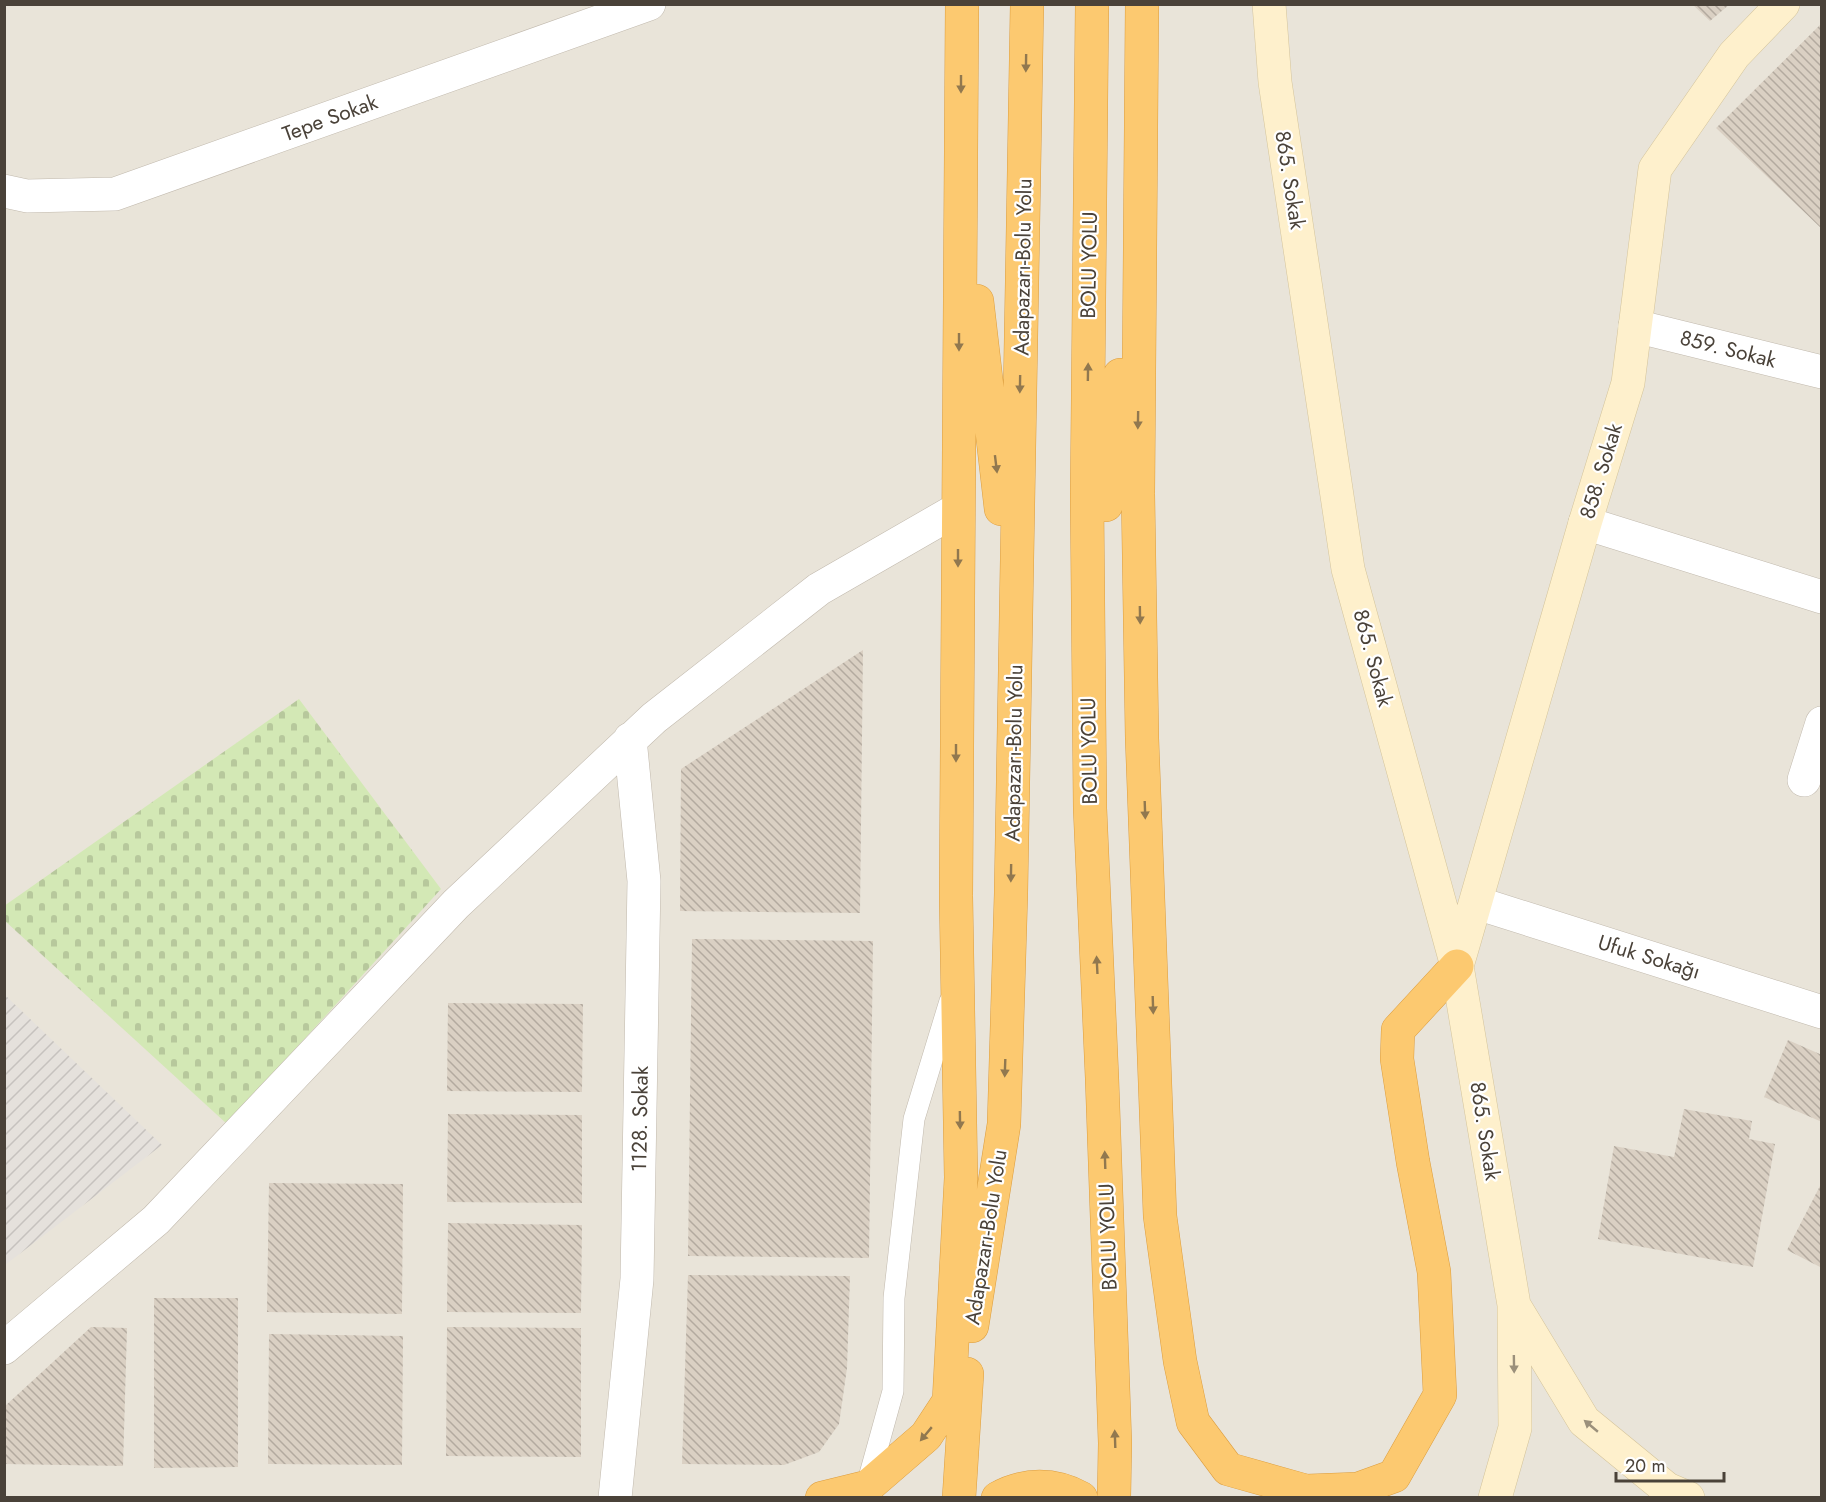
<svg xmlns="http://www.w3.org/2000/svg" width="1826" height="1502" viewBox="0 0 1826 1502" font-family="Jost,sans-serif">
  <defs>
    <pattern id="industrial-furrows" width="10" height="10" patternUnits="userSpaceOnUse" patternTransform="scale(1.5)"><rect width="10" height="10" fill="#e5e1dc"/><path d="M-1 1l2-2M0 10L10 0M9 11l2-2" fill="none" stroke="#c6c2be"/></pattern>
    <pattern id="cemetery-stones" width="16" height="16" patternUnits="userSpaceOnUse" patternTransform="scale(1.5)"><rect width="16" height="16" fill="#d3e8b5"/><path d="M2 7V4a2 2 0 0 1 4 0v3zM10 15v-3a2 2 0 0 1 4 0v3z" fill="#b7c89c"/></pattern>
    <pattern id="building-back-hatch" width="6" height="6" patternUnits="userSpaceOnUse" patternTransform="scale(1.5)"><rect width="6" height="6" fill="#dad0c3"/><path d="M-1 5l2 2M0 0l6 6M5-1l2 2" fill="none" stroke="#b3aa9f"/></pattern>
  </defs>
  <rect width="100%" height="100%" fill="#f5f2eb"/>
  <path fill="#e9e4d9" d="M5,5H1821V1497L5,1498Z"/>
  <path fill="url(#industrial-furrows)" d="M5,995L162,1145L5,1265H4Z"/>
  <path fill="url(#cemetery-stones)" d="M299,699L441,889L227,1124L5,921L4,906Z"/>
  <path fill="url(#building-back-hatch)" d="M1692,4H1730L1710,21Z
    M1822,23V229L1716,128Z
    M863,650L860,913L680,911L681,769Z
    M692,939L873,941L869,1258L688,1256Z
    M448,1003L583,1004L582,1092L447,1091Z
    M1788,1040L1822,1055V1122L1764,1097Z
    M1684,1109L1752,1121L1749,1139L1775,1144L1753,1267L1598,1239L1614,1146L1674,1157Z
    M448,1114L582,1115V1203L447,1202Z
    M1822,1182V1268L1787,1250Z
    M269,1183L403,1184L402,1314L267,1312Z
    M448,1223L582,1225L581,1313L447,1312Z
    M688,1275L850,1276L847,1368L839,1424L819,1452L784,1465L682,1464Z
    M154,1298H238V1467L154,1468Z
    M91,1327L127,1328L123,1466L4,1464V1407Z
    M447,1327L581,1328V1457L446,1456Z
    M269,1334L403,1336L402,1465L268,1464Z"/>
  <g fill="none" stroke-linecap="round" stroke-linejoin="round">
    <defs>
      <path id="lane" d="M867,1485L893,1391L894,1298L914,1119L950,1001"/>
      <path id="street" d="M4,191L27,196L115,194L649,4
        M1635,326L1822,372
        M1585,523L1822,597
        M1804,780L1822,723
        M1477,903L1822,1012
        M4,1348L156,1220L456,904L654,718L819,589L958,509
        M615,1498L637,1279L644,881L630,739"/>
      <path id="secondary" d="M1269,4L1275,82L1348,569L1457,966L1514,1305L1515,1428L1495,1498
        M1457,966L1585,523L1628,383L1655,169L1734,55L1783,4
        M1515,1307L1584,1421L1667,1489L1688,1498"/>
      <path id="highway" d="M1092,4L1087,497L1090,808L1102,1078L1115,1443L1114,1498
        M1142,4L1138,494L1142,738L1160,1216L1180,1361L1193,1422L1228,1469L1306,1491L1358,1489L1394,1476L1440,1395L1434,1272L1413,1162L1397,1059L1398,1030L1457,966
        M977,301L1001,509
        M1106,505L1120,375
        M972,1326L1004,1124L1011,893L1027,4
        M822,1498L867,1487L926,1436L949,1401L961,1178L956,896L962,4
        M959,1498L967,1374
        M998,1498C1025,1483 1054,1483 1081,1498"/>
    </defs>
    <use href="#lane" stroke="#c1b9ad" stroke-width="22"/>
    <use href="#street" stroke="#c1b9ad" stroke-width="34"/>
    <use href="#secondary" stroke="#d4c49b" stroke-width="34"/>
    <use href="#highway" stroke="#dc9d3e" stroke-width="34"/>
    <use href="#lane" stroke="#fff" stroke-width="21"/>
    <use href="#street" stroke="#fff" stroke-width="33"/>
    <use href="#secondary" stroke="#fef0cc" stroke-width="33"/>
    <use href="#highway" stroke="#fcc970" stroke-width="33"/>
  </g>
  <defs><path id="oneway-solid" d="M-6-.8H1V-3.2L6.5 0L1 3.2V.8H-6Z" transform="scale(1.5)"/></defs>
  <g fill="#91784f">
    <use href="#oneway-solid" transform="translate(1026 63) rotate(91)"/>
    <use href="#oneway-solid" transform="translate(961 84) rotate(90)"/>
    <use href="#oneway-solid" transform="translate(959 342) rotate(90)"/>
    <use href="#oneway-solid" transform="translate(1088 372) rotate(-89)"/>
    <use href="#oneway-solid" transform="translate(1020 384) rotate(91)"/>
    <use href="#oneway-solid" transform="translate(1138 420) rotate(91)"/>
    <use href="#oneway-solid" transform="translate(996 464) rotate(83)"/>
    <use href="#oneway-solid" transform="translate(958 558) rotate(90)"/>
    <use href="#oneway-solid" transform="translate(1140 615) rotate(89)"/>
    <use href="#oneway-solid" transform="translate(956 753) rotate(90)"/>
    <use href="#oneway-solid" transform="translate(1145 810) rotate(88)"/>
    <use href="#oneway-solid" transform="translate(1011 873) rotate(91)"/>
    <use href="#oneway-solid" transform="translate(1097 965) rotate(-93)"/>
    <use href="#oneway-solid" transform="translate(1153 1005) rotate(88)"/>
    <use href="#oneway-solid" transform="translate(1005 1068) rotate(92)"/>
    <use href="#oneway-solid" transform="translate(960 1120) rotate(89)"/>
    <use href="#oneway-solid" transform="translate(1105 1160) rotate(-92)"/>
    <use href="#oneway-solid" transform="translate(926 1434) rotate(130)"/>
    <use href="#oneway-solid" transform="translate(1115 1439) rotate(-92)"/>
  </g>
  <g fill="#9b907b">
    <use href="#oneway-solid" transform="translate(1514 1364) rotate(89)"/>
    <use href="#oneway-solid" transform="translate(1591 1426) rotate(-140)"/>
  </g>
  <g text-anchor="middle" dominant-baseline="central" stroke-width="4.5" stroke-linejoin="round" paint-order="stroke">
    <g font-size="21" fill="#4a4239" stroke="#fff">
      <text transform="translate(330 118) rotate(-20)">Tepe Sokak</text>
      <text transform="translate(1290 180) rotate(81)">865. Sokak</text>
      <text transform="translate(1089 265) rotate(-89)">BOLU YOLU</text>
      <text transform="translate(1023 267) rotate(-89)">Adapazarı-Bolu Yolu</text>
      <text transform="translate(1728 349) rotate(14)">859. Sokak</text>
      <text transform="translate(1601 471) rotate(-73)">858. Sokak</text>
      <text transform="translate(1373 658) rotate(75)">865. Sokak</text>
      <text transform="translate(1089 751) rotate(-91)">BOLU YOLU</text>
      <text transform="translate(1014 753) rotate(-89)">Adapazarı-Bolu Yolu</text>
      <text transform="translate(1649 957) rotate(17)">Ufuk Sokağı</text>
      <text transform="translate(640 1119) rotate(-89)">1128. Sokak</text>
      <text transform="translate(1485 1131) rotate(81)">865. Sokak</text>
      <text transform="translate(986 1237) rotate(-81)">Adapazarı-Bolu Yolu</text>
      <text transform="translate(1108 1237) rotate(-92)">BOLU YOLU</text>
    </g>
  </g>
  <rect width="1826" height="1502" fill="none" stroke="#4a4239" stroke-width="12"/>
  <path d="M1616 1472v9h108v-9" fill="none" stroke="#4a4239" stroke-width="3"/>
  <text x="1625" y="1472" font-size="18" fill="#4a4239" stroke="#ffffff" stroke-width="4.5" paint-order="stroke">20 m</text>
</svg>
